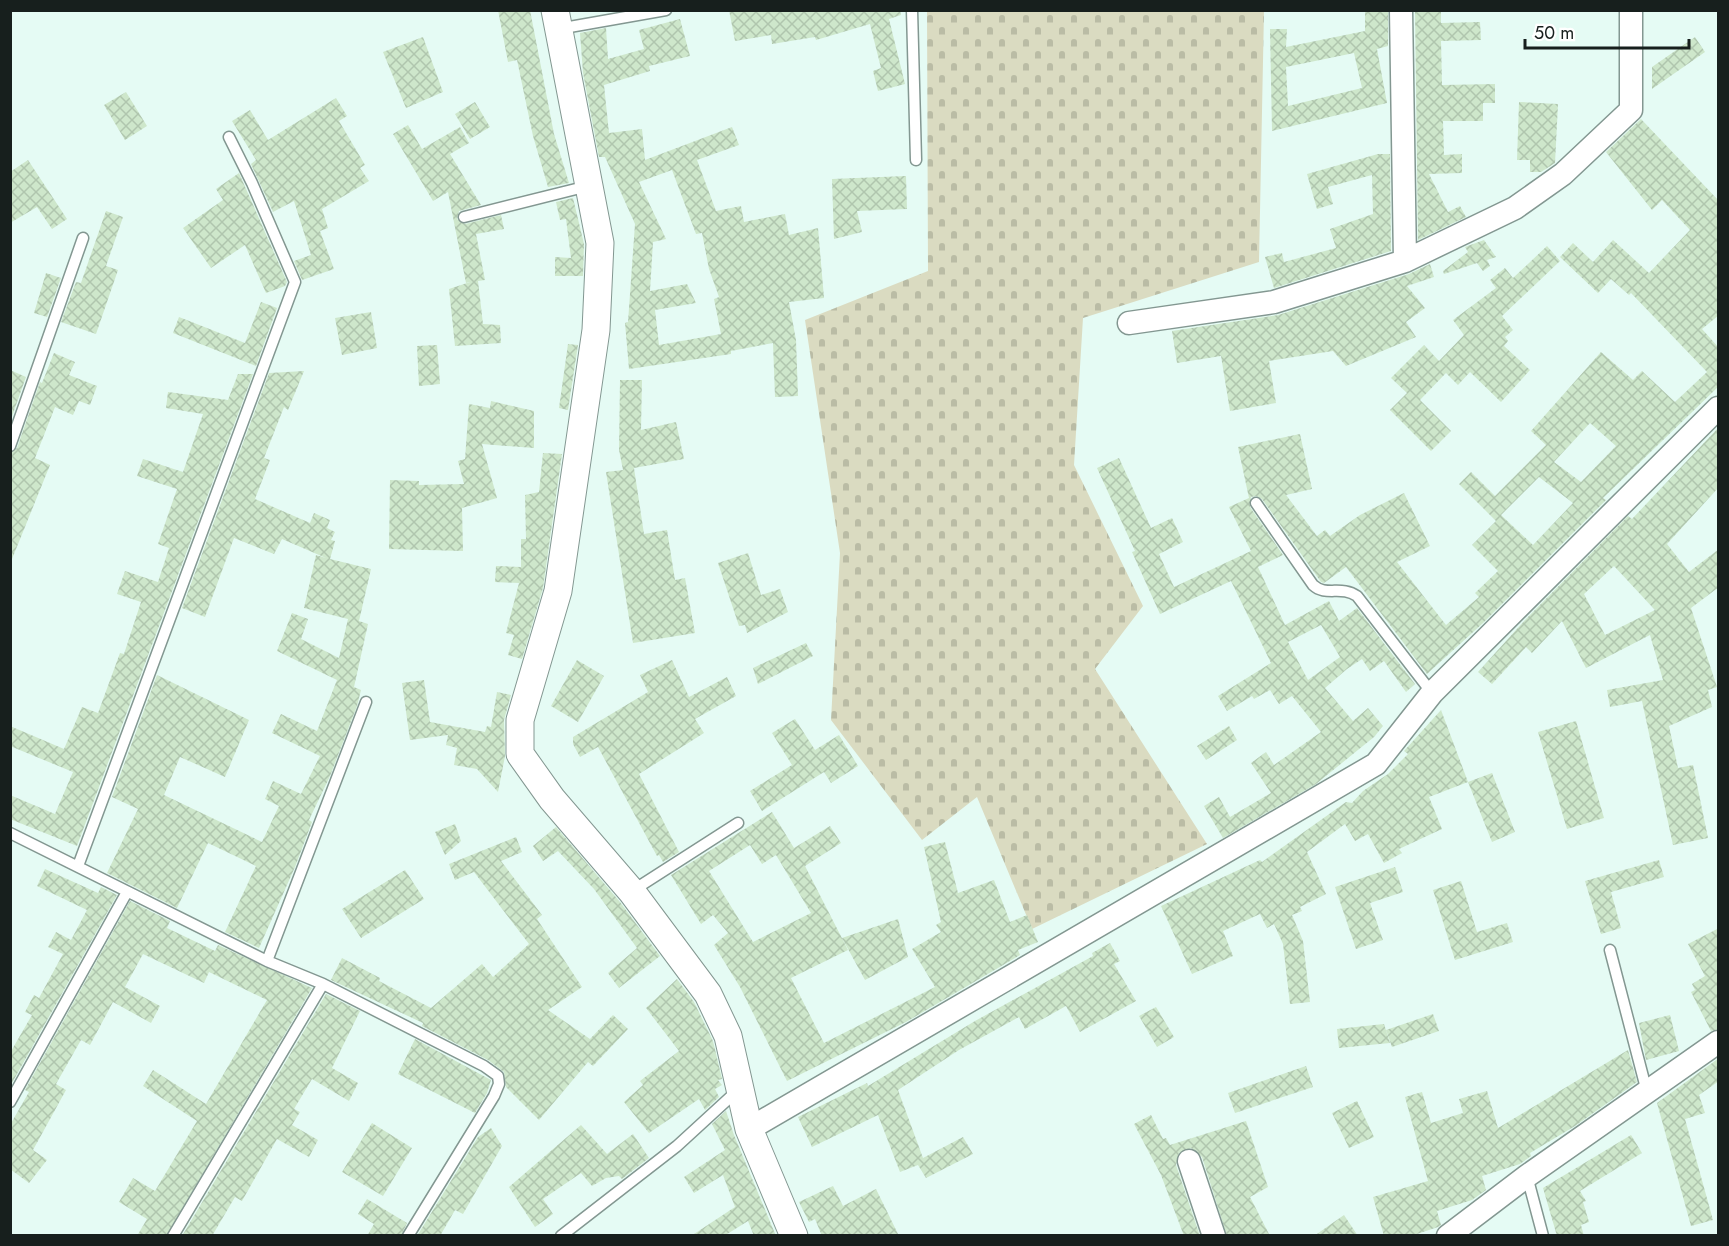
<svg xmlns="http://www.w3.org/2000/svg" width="1729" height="1246" viewBox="0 0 1729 1246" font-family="Jost,sans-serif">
  <defs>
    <pattern id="cemetery-stones" width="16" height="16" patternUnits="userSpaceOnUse" patternTransform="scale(1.5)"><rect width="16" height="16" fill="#dadbc1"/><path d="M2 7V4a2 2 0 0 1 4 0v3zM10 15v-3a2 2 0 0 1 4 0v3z" fill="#babca5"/></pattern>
    <pattern id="building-cross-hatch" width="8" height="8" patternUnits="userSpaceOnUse" patternTransform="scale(1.5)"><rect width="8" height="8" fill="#cee7cb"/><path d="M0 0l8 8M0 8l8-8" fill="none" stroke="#b0c6ae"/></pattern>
  </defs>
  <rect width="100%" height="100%" fill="#e5fbf4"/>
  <path fill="url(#cemetery-stones)" d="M927,11H1264L1259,262L1083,318L1074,465L1143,606L1095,669L1207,844L1032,929L977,797L922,840L831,720L840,553L805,320L928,271Z"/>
  <path fill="url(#building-cross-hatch)" fill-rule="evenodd" d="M498,10H530L554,134L569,183L548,187L533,136L517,60L508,62Z
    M729,10H900L901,15L889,19L905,84L878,91L873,71L881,68L870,24L816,40L815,37L772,44L771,35L735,41Z
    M1365,10H1388V46L1377,49L1387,103L1272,131L1270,29H1287L1286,47L1365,31ZM1354,53L1362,88L1288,106L1286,67Z
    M1415,10H1441V23L1480,22L1481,40L1441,41L1442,85L1495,84V103H1483V121H1443L1444,155L1462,154V173L1429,174L1448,212L1460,206L1466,217L1418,240Z
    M680,19L690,56L649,66L650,71L604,85L609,133L642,129L645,160L732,127L739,145L697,160L716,211L741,206L744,222L785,214L789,235L818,228L824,298L789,302L796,340L798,396L775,397L773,343L731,351V354L629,369L625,323L628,322L635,224L605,157H599L583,73L580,33L606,28L608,59L644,49L639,30ZM672,170L696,234L702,233L709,269L719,297L714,299L721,334L659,345L655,310L696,303L687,284L650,291L653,242L666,239L639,182Z
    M423,37L443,92L406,108L383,52Z
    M1695,37L1705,52L1652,89V67Z
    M126,92L147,126L125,140L104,105Z
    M336,98L347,116L339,121L365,165L360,168L369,181L322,209L328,228L320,231L334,269L302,280L294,261L311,255L294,201L273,212L251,164L256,160L232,121L250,110L268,140Z
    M475,102L490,127L470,139L455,114Z
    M1519,102L1558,104L1555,163L1541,172H1530V160H1517Z
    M1641,119L1719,201V315L1702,329L1719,348V386L1603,498L1606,500L1483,623L1427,674L1346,567L1324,583L1321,582L1262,499L1256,496L1251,497L1250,507L1283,555L1258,567L1285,625L1329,601L1339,621L1357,608L1415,684L1406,692L1384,661L1370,671L1362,659L1347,669L1325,688L1353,721L1368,708L1383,726L1374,737L1316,784L1223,838L1204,806L1219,797L1230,817L1271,793L1251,763L1266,752L1274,765L1321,732L1292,696L1279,704L1270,690L1254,699L1252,696L1227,711L1218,696L1271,663L1231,581L1160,614L1132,552L1135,551L1097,468L1119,458L1151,528L1172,518L1183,542L1159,554L1174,587L1251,551L1229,507L1249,498L1238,447L1300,434L1312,489L1286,495L1317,536L1325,530L1330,536L1360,515L1404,493L1430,546L1397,562L1446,625L1479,597L1475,593L1498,571L1472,545L1496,521L1459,484L1471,472L1495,496L1546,445L1531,431L1601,352L1633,380L1642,371L1675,402L1707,372L1631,293L1629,295L1611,279L1598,293L1560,257L1573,243L1593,262L1613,240L1649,273L1690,230L1662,200L1652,210L1606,152ZM1590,423L1616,446L1581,482L1554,462ZM1539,477L1573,503L1533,545L1501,515ZM1321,625L1340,657L1308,680L1288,642Z
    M408,125L422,149L460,127L469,143L450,154L481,205L459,211L457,219L465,224L501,215L504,229L476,234L485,280L478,281L483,324L500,325L501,343L455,346L449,289L470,282L466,283L448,192L433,201L393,134Z
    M1378,154H1390L1391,251L1274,288L1265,257L1282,253L1284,262L1336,248L1330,229L1373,214L1372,175L1328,187L1333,204L1317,209L1307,174Z
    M28,160L67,219L52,229L37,207L10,223V172Z
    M239,173L287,282L285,286L266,293L245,245L211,268L183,228L223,200L216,189Z
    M906,176L907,209L857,211L862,232L834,239L832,179Z
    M573,198L584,244L583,276H555V257L571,258L566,219L560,220L556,202Z
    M106,211L123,217L106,266L118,270L96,334L61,322L76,282L81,283Z
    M1484,240L1496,257L1487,260L1490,266L1483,271L1477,263L1444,274L1443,271L1468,252L1465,247Z
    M1547,246L1560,261L1502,316L1513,330L1505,337L1508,341L1504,346L1530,370L1501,402L1470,372L1458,385L1446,373L1420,400L1451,431L1431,451L1390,410L1407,393L1391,378L1424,345L1439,361L1464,335L1453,320L1496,288L1490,280L1505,268L1513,278Z
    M1430,264L1434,277L1407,286L1425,308L1406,322L1416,337L1346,366L1333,351L1269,361L1276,403L1230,411L1221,356L1177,363L1172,331L1278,315L1409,274Z
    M46,273L61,278L47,317L34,313Z
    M261,302L277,308L256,366L173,333L179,317L245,343Z
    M371,312L377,348L342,355L335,318Z
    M568,344L578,345L568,410L559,408Z
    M437,345L440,384L419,386L417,346Z
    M54,353L75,362L69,375L97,386L90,405L79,401L73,415L55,407L35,458L50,465L10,564V453L17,448L40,382L42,383Z
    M10,370L26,377L10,422Z
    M304,371L288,410L284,407L264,458L270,460L255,499L310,523L314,513L330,520L327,528L335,532L331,540L335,541L330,559L371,569L359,621L368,624L354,687L361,690L357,706L330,776L309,820L312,822L295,867L259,948L225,932L256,866L208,843L177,908L107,873L138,809L112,797L157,675L249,720L225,777L180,757L164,795L262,842L279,806L265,799L273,781L301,794L320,756L272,733L281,714L317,731L337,680L277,651L292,613L308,619L301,639L339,658L348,619L304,608L316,555L326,558L282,539L274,554L234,538L205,617L182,608L269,373Z
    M238,374H253L77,846L10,819V795L55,814L73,772L10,746V726L64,749L82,707L98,713L120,653L124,654L141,602L117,594L125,571L158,582L169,548L158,544L177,489L137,476L143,459L183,472L203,414L166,408L168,392L228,400Z
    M620,380H642L641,430L676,422L684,459L634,468L644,534L667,530L675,580L685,578L695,633L633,643L606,472L623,470L619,450Z
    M491,401L534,411V448L482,444L497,498L462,508L463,551L389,549L390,480L419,481V485L464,484L458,461L465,459L469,404L490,408Z
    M1719,427V487L1667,544L1689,572L1719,549V587L1691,608L1717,687L1708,690L1712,707L1669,726L1678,768L1693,765L1708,838L1673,845L1642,701L1610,707L1607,690L1663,680L1650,635L1586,668L1562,621L1532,653L1526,647L1492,684L1478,672L1525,620L1628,516L1632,519ZM1614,566L1655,610L1605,635L1584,594Z
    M543,453L562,454L543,588L522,659L508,655L514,635L506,633L519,583L495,582L496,566L521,567V539H526L525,495L539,492Z
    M748,553L761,595L780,589L788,612L747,633L745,625L739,626L718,563Z
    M806,643L813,656L758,684L753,668Z
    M577,660L604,676L578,722L551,706Z
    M672,660L689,697L727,677L736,696L695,719L704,733L639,774L679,852L663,862L659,855L657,856L598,747L580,757L573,744V737L648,692L640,675Z
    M424,680L430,722L485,732L487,726L491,727L497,692L511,695L504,720L505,756L498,792L477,769L454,765L457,748L446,745L448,735L410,740L402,683Z
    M1441,710L1468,782L1429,797L1442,829L1399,849L1402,853L1384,863L1368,834L1355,841L1345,824L1307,852L1326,894L1300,907L1302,911L1292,915L1303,941L1310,1002L1290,1004L1283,944L1274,924L1267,928L1260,914L1223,931L1233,956L1192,974L1161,906L1260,860L1262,862L1346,802L1352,803L1363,791L1388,774L1408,754L1404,751Z
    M795,719L815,750L839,735L858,766L831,783L824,772L762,811L750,791L792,765L772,733Z
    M1576,721L1604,818L1567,829L1538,732Z
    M1229,726L1237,740L1206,760L1197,746Z
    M1492,773L1515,832L1492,842L1468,782Z
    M772,812L794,848L830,826L841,843L805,866L848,950L791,978L824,1043L935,987L912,949L941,932L936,925L941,922L924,847L945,842L958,893L994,880L1010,922L1027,915L1038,942L1018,950L1020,955L906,1022L787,1081L740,987L714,945L728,933L713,915L701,924L671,875ZM750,845L762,864L776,855L811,913L753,942L709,871Z
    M455,824L461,841L445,855L435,832Z
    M556,827L620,902L660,956L619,988L608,973L637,948L594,889L558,851L543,861L533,846Z
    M516,837L522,852L501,861L542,915L537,919L582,987L548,1010L590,1039L613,1015L628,1029L593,1066L588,1062L539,1120L506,1087L504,1072L488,1060L422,1026L423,1023L331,980L342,958L380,978L379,981L431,1008L482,964L493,977L529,944L474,872L455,880L449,864Z
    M1659,860L1664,877L1611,892L1621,928L1601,934L1585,881Z
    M1395,867L1403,892L1370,903L1383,940L1356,949L1335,887Z
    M45,869L98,893L101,887L117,895L12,1083L10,1053L32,1015L25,1012L34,995L39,998L63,954L48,947L56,932L71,940L87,910L37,886Z
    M405,870L424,899L361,938L342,909Z
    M1461,881L1477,932L1507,923L1513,942L1455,960L1433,890Z
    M130,901L170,921L167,928L215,951L218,945L312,988L166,1236H137L147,1219L119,1202L133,1178L155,1191L197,1121L143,1086L153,1070L206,1104L267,1000L209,972L204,983L143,954L125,987L160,1006L151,1023L113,1002L90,1045L81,1040L56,1084L66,1090L33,1150L47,1160L29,1183L10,1169V1125L29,1092L25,1090Z
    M898,919L908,957L865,980L842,938Z
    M1719,928V1029L1711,1031L1691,992L1695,990L1692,984L1705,976L1688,944Z
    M1110,943L1120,961L1114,964L1136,1001L1080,1032L1066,1006L1025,1029L1019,1017L959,1050L898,1090L923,1158L963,1137L973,1154L926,1178L918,1165L900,1172L878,1115L812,1147L798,1117L867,1083L868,1086L975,1021L1093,956L1092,953Z
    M677,979L694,1002L713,1041L722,1079L718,1080L722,1085L715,1089L719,1097L705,1110L699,1099L649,1133L624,1102L643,1085L640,1081L679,1051L646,1008Z
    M326,994L360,1011L332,1068L358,1083L349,1101L312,1079L294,1109L300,1112L292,1125L318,1140L309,1157L277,1139L242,1201L235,1197L212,1236H182Z
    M1156,1007L1174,1037L1157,1047L1139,1016Z
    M1433,1014L1439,1031L1392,1047L1386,1030Z
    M1670,1015L1679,1051L1646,1060L1639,1023Z
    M1384,1024L1390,1043L1339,1048L1337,1029Z
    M415,1039L491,1080L487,1093L475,1113L398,1074Z
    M1628,1050L1637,1082L1575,1126L1530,1153L1531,1156L1520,1164L1482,1176L1486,1190L1472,1200L1437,1211L1441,1225L1438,1227L1411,1236H1384L1373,1197L1428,1181L1405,1097L1422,1092L1431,1123L1463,1113L1459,1099L1487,1091L1498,1128Z
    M1719,1058V1081L1699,1095L1705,1113L1685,1119L1713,1220L1691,1226L1657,1103Z
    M1306,1066L1313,1087L1235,1113L1228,1093Z
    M1357,1101L1374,1137L1349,1148L1332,1113Z
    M726,1111L734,1135L776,1236H754L748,1221L724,1236H691L735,1207L723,1175L694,1193L684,1177L725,1150L712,1124Z
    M1151,1115L1163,1139L1166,1138L1170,1145L1246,1121L1268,1187L1250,1197L1270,1236H1227L1202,1157L1191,1148L1179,1153L1176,1165L1200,1236H1184L1161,1175L1134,1124Z
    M372,1123L412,1148L383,1196L342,1172Z
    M581,1125L607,1154L633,1134L649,1158L622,1179L619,1176L606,1178L592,1186L581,1173L543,1199L553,1214L535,1227L509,1187Z
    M491,1128L502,1146L463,1214L455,1210L440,1236H417L478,1137Z
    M1631,1135L1642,1153L1580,1191L1586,1201L1583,1202L1589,1222L1581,1225L1584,1236H1557L1543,1188Z
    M833,1186L843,1206L876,1189L899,1236H822L815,1219L809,1222L799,1202Z
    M367,1199L407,1223L401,1236H367L374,1224L358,1214Z
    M1344,1215L1358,1236H1314Z"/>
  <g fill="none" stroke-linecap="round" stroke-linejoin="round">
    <defs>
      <path id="service" d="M912,10L916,160
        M558,29L666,10
        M464,217L588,186
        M10,446L83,238
        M1256,503L1313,585C1326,597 1341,585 1357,596L1432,693
        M10,833L267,961L323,984L484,1066L498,1076L499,1084L494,1096L408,1236
        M78,866L295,282L252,183L229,137
        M632,891L738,823
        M1610,950L1647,1092
        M267,961L366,702
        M10,1102L127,892
        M1527,1176L1543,1236
        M173,1236L323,984
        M561,1236L677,1146L737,1091"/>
      <path id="minor" d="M1401,10L1405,261
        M1129,323L1274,302L1405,261L1515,208L1563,174L1631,110V10
        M749,1129L1376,764L1432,693L1718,408
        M1189,1161L1214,1236
        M1448,1236L1527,1176L1718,1042"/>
      <path id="tertiary" d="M555,10L600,243L596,330L558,591L520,720V754L552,799L632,892L708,994L728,1036L749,1129L794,1236"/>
    </defs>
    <use href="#service" stroke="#839791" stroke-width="13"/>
    <use href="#minor" stroke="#839791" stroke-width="25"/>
    <use href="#tertiary" stroke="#839791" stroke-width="29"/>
    <use href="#service" stroke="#fff" stroke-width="10"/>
    <use href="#minor" stroke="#fff" stroke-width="22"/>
    <use href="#tertiary" stroke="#fff" stroke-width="27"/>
  </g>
  <rect width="1729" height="1246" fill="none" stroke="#171f1d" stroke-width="24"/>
  <path d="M1525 39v9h164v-9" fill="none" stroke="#171f1d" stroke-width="3"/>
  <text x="1534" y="39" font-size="18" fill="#171f1d" stroke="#ffffff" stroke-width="4.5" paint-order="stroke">50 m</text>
</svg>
